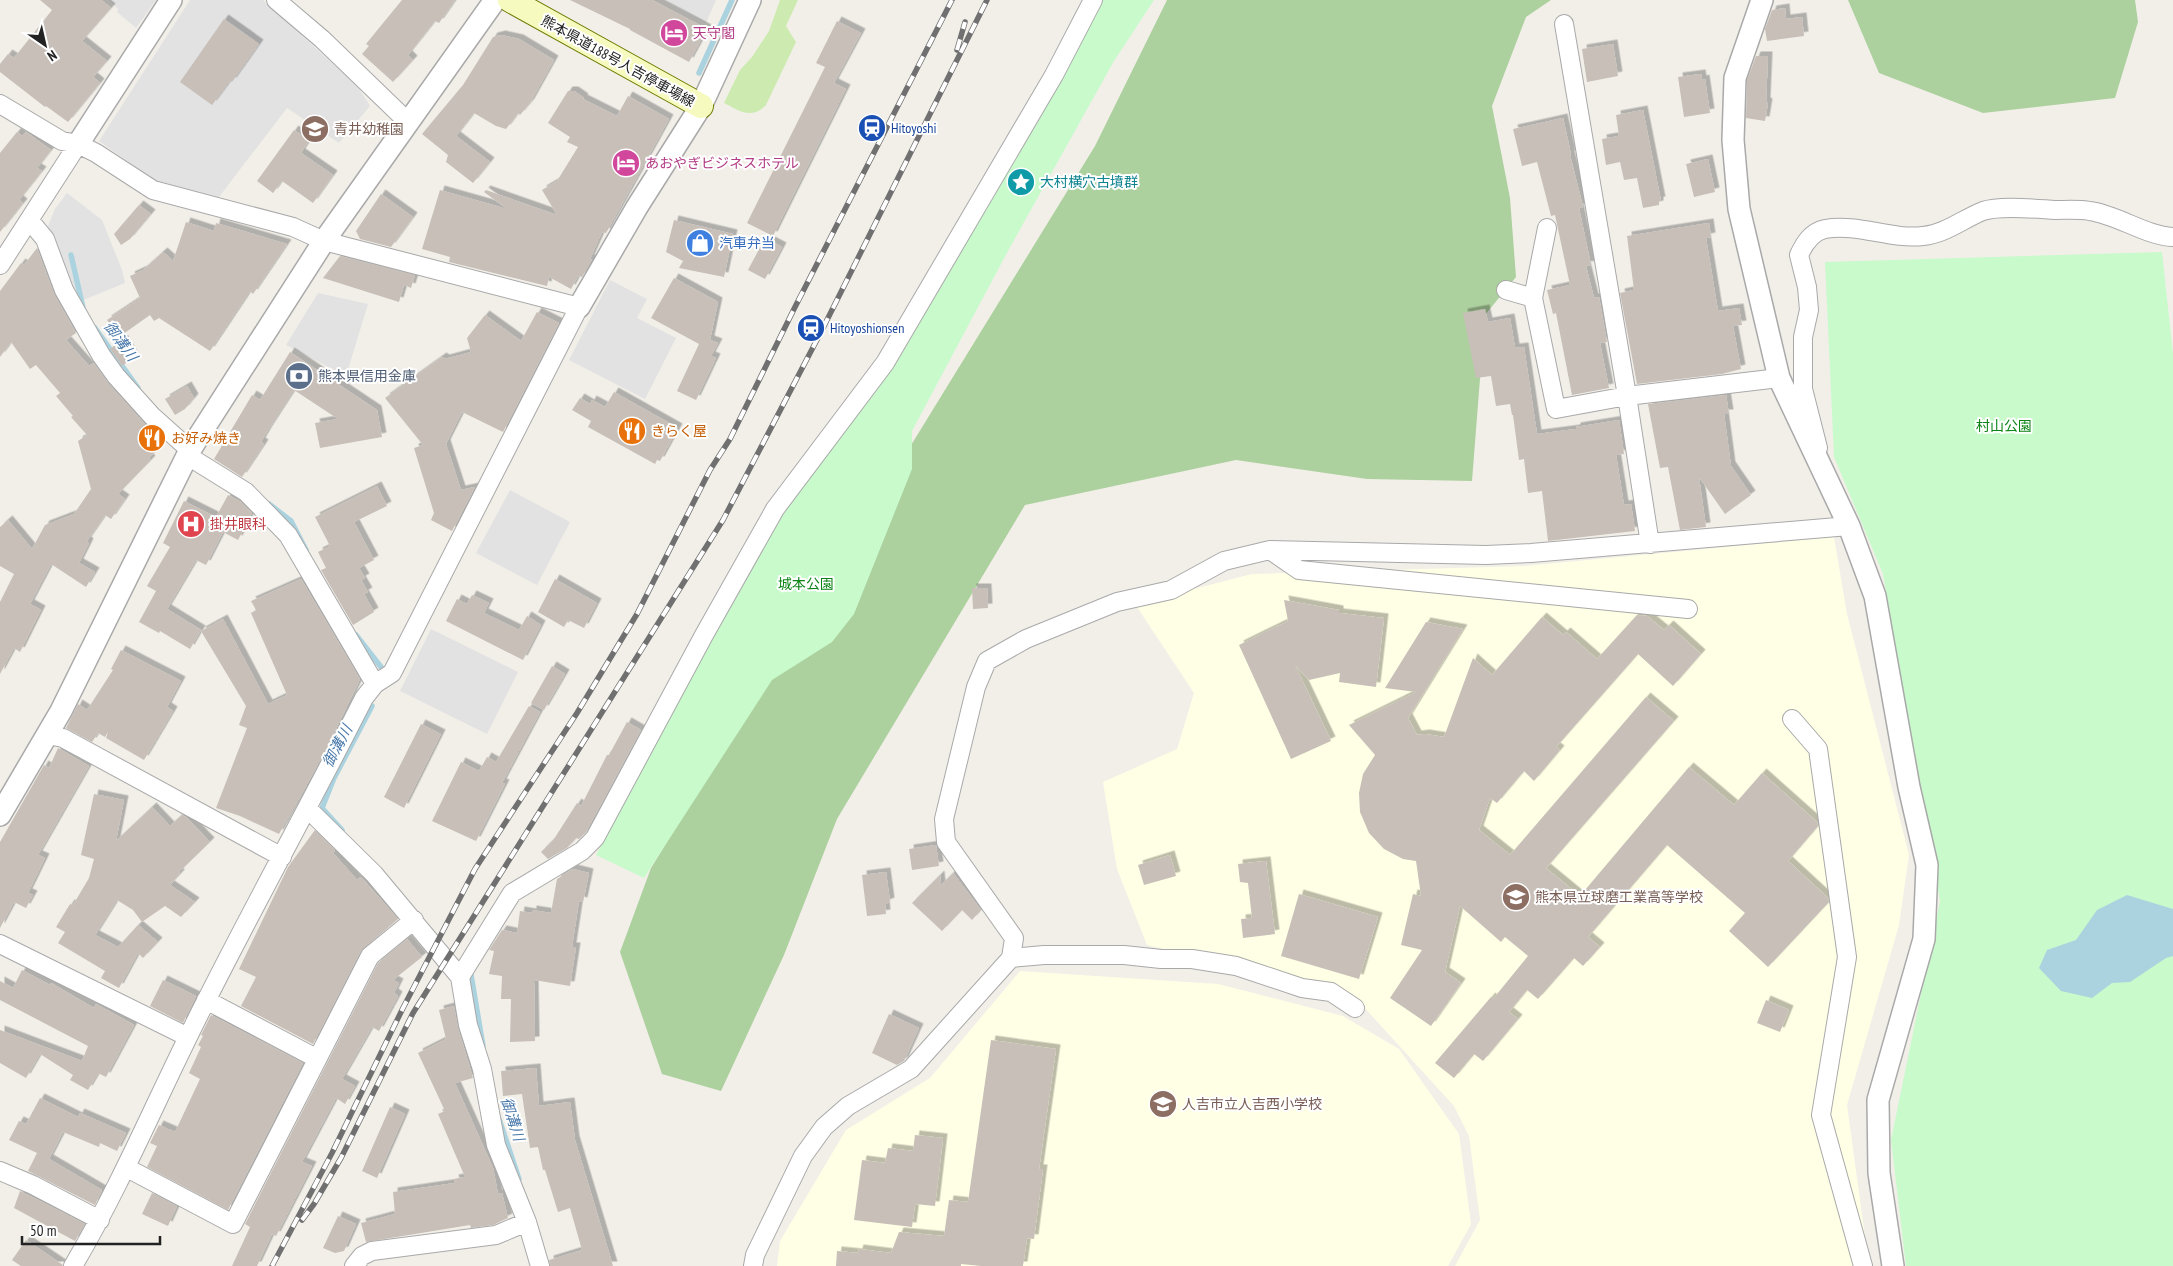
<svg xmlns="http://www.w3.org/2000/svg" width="2173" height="1266" viewBox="0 0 2173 1266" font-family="'PT Sans Narrow','Noto Sans JP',sans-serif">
  <defs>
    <filter id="shadow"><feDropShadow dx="4.5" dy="-4.5" stdDeviation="0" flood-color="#0004"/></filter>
  </defs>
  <rect width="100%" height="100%" fill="#f2efe9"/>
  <path fill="#ffffe5" d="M1834,537L1847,614L1909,855L1899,925L1847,1105L1869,1266H1455L1480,1220L1469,1136L1454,1106L1352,994L1147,945L1117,869L1103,782L1177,749L1194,693L1135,604L1252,574L1524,566Z
    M1020,971L1218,984L1343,1016L1399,1049L1459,1134L1471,1224L1448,1266H777L780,1241L846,1130L930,1078Z"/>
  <path fill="#cdebb0" d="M780,0H798L786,26L796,42L766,105C752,120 739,111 724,103L740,70L752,57L769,31Z"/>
  <path fill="#add19e" d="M1167,0H1551L1526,17L1492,106L1510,198L1516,277L1485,315L1472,481L1367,479L1236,460L1025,505L837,819L784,955L721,1091L662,1074L620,952L651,868L1095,146Z
    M1848,0H2135L2138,22L2115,98L1983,113L1879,73Z"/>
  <path fill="#c8facc" d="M1102,0H1154L1114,61L1009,249L912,431V469L854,614L832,642L772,680L644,878L596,855L762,546L817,463L875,393Z
    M2162,252L2173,354V1266H1906L1891,1140L1940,901L1883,574L1834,457L1825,262Z"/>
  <path fill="#e2e2e2" d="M109,0H156L136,28L117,12L118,9Z
    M190,0H263L358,87L370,106L339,143L287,108L219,197L154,180L99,141Z
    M665,0H716L706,23Z
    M67,193L102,220L122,270L125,283L76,303L48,226L55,209Z
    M610,280L647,299L637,318L676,338L645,399L569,360Z
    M318,293L368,304L346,376L286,345Z
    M510,490L570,522L537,585L476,553Z
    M431,629L518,672L487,734L400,691Z"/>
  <path fill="#aad3df" d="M2127,895L2173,909V956L2166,958L2130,982L2112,983L2092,998L2061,991L2039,968L2047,950L2076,940L2097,910Z"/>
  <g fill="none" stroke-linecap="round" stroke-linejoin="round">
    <path stroke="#aad3df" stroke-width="5.5" d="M699,73L732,0
      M71,255L84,312
      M95,328L138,388
      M269,504L291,521L306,550
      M356,635L381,667
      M342,830L322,808L334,778L372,706
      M471,975L483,1046
      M499,1119L519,1179"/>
  </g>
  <path fill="#c7bfb8" filter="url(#shadow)" d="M40,0H101L111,8L82,41L107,61L93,77L100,83L68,122L46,106L45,107L0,72V64L8,54L14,58L52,10Z
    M402,0H455L439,23L435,21L408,55L413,60L393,82L362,54L369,46L366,44Z
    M570,0H652L707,29L689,62L630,30V29Z
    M1785,8L1786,19L1802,17L1804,36L1767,41L1765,29L1772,10Z
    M224,19L259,44L232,82L230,81L212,105L180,82Z
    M837,21L861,33L834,83L846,89L773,236L747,223L825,67L816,63Z
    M501,35L519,39L554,60L530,103L520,115L518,113L506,129L496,126L474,113L456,136L490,162L473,183L446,162L448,155L422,134L463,85L493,37Z
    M1613,44L1618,76L1587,82L1582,49Z
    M1756,56H1768L1766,102L1768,103L1765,121L1746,118L1747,80Z
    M1701,74L1702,80L1705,79L1710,113L1684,117L1678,77Z
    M568,91H574L584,98L583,99L617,116L628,96L669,119L606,233L602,232L590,259L592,260L582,277L578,276L571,289L549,277L547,286L449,262L450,257L422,249L440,190L507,209L484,192L486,190L557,215L542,190L557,181L578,147L567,142L570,137L548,123Z
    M1643,110L1661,201H1659V205L1643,208L1637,178L1624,180L1620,162L1606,165L1602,139L1619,136L1616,115Z
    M1563,118L1571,154L1570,155L1583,207L1579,208L1591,265L1586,266L1594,298L1599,297L1607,342L1600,343L1609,388L1572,395L1556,313L1553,314L1547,290L1570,285L1555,215L1551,216L1537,162L1522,166L1513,129Z
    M294,130L309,140L301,153L333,175L313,203L282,181L273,193L257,181Z
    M17,132L22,136L26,132L51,150L37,168L42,171L19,200L23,203L0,232V153Z
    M1708,159L1715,192L1694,197L1686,164Z
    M381,194L413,217L391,247L360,239L356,231Z
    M139,205L151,214L130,239L121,245L114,234Z
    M674,220L733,234L724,277L679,268L683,261L666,252Z
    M186,222L214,231L216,223L287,244L253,294L250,291L210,351L159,318L154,321L150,315L119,337L107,320L140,298L130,276L143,270L163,252L173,261Z
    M1709,223L1711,237L1706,238L1718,311L1739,308L1742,325L1733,326L1741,369L1722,374L1637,384L1620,293L1634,290L1627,236Z
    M765,238L782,247L765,279L748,270Z
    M37,248L54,294L76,333L66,340L89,366L94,363L108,383L144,423L164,441L149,458L151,460L118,494L125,499L111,519L105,515L87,541L89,543L79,563L95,572L86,587L51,564L30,604L41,610L20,652L14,648L0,674V602L14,574L0,566V527L8,520L32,549L45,525L74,514L91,489L78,441L87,435L71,417L73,416L56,396L60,393L36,365L30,369L11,342L0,357V291L21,263L24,265Z
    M340,256L415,275L411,288L404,285L399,302L323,278Z
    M674,278L718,302L710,340L718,343L711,356L716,358L696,400L677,391L699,344L651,318Z
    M1485,309L1488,322L1510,318L1515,348L1524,347L1537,434L1576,429V427L1619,420L1624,454L1616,455L1624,505L1631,504L1635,531L1548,541L1542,491L1528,493L1524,459L1519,460L1513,415H1512L1510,404L1496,406L1491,376L1476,378L1463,313Z
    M537,312L559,323L503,432L462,412L446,444L461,490L475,487L452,531L431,520L434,513L414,448L423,445L385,398L442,357L445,359L471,352L467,338L485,315L521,341Z
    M123,339L134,357L122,366L110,349Z
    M290,352L377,410L382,437L320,448L315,423L338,419L294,390L268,430L261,442L264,444L242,477L214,459L252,395L260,400Z
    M187,386L194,398L185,409L175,415L165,399Z
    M614,392L678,428L660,461L657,460L655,464L588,427L591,421L572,410L580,398L590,404L592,400L605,407Z
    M1726,395L1729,414H1724L1731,466L1751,495L1725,514L1699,477L1706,527L1680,530L1668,467L1660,468L1648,404Z
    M377,486L387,506L354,522L374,560L359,568L365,578L361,580L368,592L364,594L374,612L353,625L321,570L326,568L318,552L330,546L315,517Z
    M228,495L241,502L252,513L238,540L223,532L206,565L196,560L167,609L201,630L190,649L160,631L159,633L139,622L156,591L147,586L170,547L163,543L184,501L216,517Z
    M301,579L360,679L325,752L279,834L240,816L216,808L247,728L239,725L246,706L201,631L223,619L268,704L287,695L251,613L256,610L251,601Z
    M555,579L597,603L584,628L568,620L564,627L538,612Z
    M972,588H987L988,608L973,609Z
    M472,595L489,603L484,613L519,630L527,616L541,625L523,660L446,621L457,599L467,604Z
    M1284,600L1339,610V613L1384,618L1376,687L1339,682L1340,673L1309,680L1295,665L1331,741L1291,759L1239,645L1288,621Z
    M1637,615L1647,616L1664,630L1669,625L1701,654L1673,686L1638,654L1556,747L1560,750L1534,781L1524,771L1497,803L1490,798L1479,830L1510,855L1646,697L1674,721L1546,868L1580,896L1689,767L1734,805L1762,773L1817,822L1818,826L1788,861L1828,898L1829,902L1768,967L1729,931L1745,913L1667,845L1588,937L1600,947L1583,966L1574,958L1538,999L1527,990L1509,1012L1518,1019L1483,1061L1474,1054L1454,1078L1435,1063L1491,997L1493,999L1528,956L1505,937L1501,942L1460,906L1445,972L1461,983L1431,1026L1390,998L1422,950L1401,945L1413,894L1421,896L1416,861L1403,859L1384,849L1369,833L1360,812L1359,793L1363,774L1375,755L1349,725L1416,692L1385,688L1426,622L1463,629L1408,718L1417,735L1425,734L1444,737L1473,658L1492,675L1542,617L1563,635L1566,632L1597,659Z
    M121,650L181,681L167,707L173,711L144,760L106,738L108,732L105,737L98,733L92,742L66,728L78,704L87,710L113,670L111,669Z
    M552,666L565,674L544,710L531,703Z
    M529,706L540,712L502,783L505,784L476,841L432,821L461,762L479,771L487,757L496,762Z
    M627,722L641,730L586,832L579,839L576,838L567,848L548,859L541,852L554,839L577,803L581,806L607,755H609Z
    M421,724L441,734L404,808L384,797Z
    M58,748L89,766L38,855L45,858L28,893L33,895L26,908L14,902L0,928V842L44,765L49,768Z
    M94,794L124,800L116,841L152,807L170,826L182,815L186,817L210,842L179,872L180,874L170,885L195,902L181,917L165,906L142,922L133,910L117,900L95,935L118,947L138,925L158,942L143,958L138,953L119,988L101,978L105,971L58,943L65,932L56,927L70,904L73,905L89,878L94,859L81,855Z
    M315,830L335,850L333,853L357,880L361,877L398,919L361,951L313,1044L241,1006L256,977L239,969L288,867Z
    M936,845L939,866L912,870L909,849Z
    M1170,855L1176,876L1144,885L1138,865Z
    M1266,861L1275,934L1243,938L1241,919L1252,918L1248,883L1240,882L1238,864Z
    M573,869L589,873L583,902L579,901L572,947H576L570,986L534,980L535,1041L510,1042L511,999H501L502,976L489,974L494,951L489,950L502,930L517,933L520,911L532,913V910L551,913L557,879Z
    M886,872L890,902L885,904L886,914L867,916L862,875Z
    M953,873L981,910L972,920L962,910L942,931L912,903L940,875L941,885Z
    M1299,894L1378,917L1359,979L1281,956Z
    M407,939L422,957L393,980L399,983L394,993L398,996L379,1031L372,1027L342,1079L355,1086L345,1104L336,1098L302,1162L312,1166L276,1236L272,1234L257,1266H232L250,1227L245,1224L378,963Z
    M22,970L50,985L51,983L94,1008L96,1004L134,1025L106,1077L98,1073L88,1090L70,1080L73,1075L40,1054L26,1078L0,1063V1030L82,1061L88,1046L0,1000V981L13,988Z
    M163,980L196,996L183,1023L150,1006Z
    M1766,1000L1789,1010L1780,1032L1757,1023Z
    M454,1006L458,1028L473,1078L455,1083L493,1168L498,1194L502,1193L508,1218L493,1225L471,1228L470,1225L366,1242L361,1223L395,1214L393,1192L455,1183L454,1179L465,1177L438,1114L445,1111L418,1053L446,1039L439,1010Z
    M889,1014L919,1028L904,1061L897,1065L872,1053Z
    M211,1015L303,1063L228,1210L147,1167L157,1146L150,1143L159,1125L175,1132L200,1079L189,1073L201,1047L198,1045L203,1036L201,1035Z
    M991,1040L1056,1049L1039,1169H1043L1034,1239L1027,1238L1023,1266H981L961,1264V1266H836L837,1251L858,1253L859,1249L891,1253L899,1232L944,1236L949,1200L968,1202Z
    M536,1068L539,1106L570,1102L575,1140L613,1266H550L549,1260L582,1250L570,1208L558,1212L545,1170H543L538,1147L530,1148L522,1094L503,1096L501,1071Z
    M40,1098L78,1117L80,1113L126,1133L117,1151L100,1143L99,1147L63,1132L49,1159L102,1190L95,1205L28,1171L37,1153L9,1140L19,1121L26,1124Z
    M390,1107L405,1114L377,1178L362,1171Z
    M915,1135L943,1138L935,1206L915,1204L912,1227L854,1220L862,1160L885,1163L888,1148L913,1151Z
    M20,1191L85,1224L75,1241L14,1208Z
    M152,1193L177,1206L168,1226L142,1214Z
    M338,1216L356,1224L344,1251L335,1253L323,1248Z
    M26,1240L63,1265L62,1266H21L12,1260Z"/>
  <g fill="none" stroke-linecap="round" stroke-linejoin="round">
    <defs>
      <path id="minor" d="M276,0L322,39L408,122
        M1564,24L1627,396L1650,544
        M0,104L62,141L78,144L0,265
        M30,221L45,239L64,290L101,355L116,376L152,416L190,450
        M1506,290L1533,298L1556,409L1627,396L1779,378
        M1533,298L1547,228
        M1818,448L1803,389V337L1809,310L1807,287L1799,255C1804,244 1811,232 1825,229C1858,223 1891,240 1923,236C1945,234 1963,219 1983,211C2000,205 2037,209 2055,210C2067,210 2078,209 2090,211C2118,215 2146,236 2173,237
        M188,456L246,492L288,535L375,684
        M1270,550L1299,570L1688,609
        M1792,719L1818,749L1847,957L1821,1115L1863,1266
        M48,735L63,738L282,857
        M308,809L374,874L460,977L468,1025L482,1069L496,1145L527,1222L540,1266
        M0,944L188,1037
        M1011,958L1044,955H1124L1161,959H1192L1236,966L1302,988L1331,992L1355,1008
        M460,977L512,893L582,851L595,838L704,635L775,509L885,363L1054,75L1093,0
        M206,1000L316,1058
        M127,1168L233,1224L370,956L414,920
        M0,1171L33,1185L100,1220
        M73,1266C124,1180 161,1088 207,999C258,898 313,799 364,698L375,684L392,673L579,307L324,241L293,227L153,190L96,153L78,144
        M354,1266L362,1256L372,1251L496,1235L527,1222
        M753,1266L755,1255L803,1156L824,1127L848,1106L911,1069L1011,958L1014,938L946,842L944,819L976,687L987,661L1026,639L1117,602L1171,590L1224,561L1270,550L1486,555L1531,553L1849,526"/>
      <path id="tertiary" d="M1762,0L1735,78L1733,140L1739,209L1779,378L1849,526L1875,596L1909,787L1927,865L1924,939L1878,1100L1879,1173L1893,1266
        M78,144L171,0
        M579,307L637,207L701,106L750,0
        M0,815L61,711L190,450L324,241L495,0"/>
      <path id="secondary" d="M510,0L701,106"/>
    </defs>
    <use href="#minor" stroke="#a9a9a9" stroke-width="20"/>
    <use href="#tertiary" stroke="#a9a9a9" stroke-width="24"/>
    <use href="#secondary" stroke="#707d05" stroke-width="26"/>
    <use href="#minor" stroke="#fff" stroke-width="18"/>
    <use href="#tertiary" stroke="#fff" stroke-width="21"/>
    <use href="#secondary" stroke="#f7fabf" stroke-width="24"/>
    <defs>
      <path id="rail" d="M957,50L965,22
        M302,1220L314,1204L341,1158L413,1013L723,520L821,332L987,0
        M272,1266L332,1153L403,1008L475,869L577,713L637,614L710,470L730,439L795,307L952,0"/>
    </defs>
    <use href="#rail" stroke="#707070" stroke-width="5.5"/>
    <use href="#rail" stroke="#fff" stroke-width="4" stroke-dasharray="11" stroke-linecap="butt"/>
  </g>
  <defs>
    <symbol id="hotel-disc" viewBox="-11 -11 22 22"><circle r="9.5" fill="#d1479c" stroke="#fff"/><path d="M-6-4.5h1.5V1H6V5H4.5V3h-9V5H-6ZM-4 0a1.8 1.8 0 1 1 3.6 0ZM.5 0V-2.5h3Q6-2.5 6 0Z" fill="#fff"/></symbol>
    <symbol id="station-disc" viewBox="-11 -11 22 22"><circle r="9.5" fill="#1a4fb4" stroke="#fff"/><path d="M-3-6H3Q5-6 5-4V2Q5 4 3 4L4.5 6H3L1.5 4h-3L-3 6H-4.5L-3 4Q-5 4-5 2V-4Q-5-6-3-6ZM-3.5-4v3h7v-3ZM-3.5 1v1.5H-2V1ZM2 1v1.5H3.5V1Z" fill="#fff"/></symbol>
    <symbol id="school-disc" viewBox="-11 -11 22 22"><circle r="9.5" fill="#8d6e63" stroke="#fff"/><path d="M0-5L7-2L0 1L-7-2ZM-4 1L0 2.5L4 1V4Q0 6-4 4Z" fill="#fff"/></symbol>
    <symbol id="sight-disc" viewBox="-11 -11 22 22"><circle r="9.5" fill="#0f9aa8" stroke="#fff"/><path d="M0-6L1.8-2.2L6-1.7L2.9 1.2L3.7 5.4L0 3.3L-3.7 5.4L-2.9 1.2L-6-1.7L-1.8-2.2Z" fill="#fff"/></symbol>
    <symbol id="shop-disc" viewBox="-11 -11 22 22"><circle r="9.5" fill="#3f7fe0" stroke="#fff"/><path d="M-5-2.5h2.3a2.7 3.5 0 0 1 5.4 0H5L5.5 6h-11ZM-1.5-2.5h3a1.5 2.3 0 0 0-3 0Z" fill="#fff"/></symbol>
    <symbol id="bank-disc" viewBox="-11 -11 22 22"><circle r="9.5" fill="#5c6f8a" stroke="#fff"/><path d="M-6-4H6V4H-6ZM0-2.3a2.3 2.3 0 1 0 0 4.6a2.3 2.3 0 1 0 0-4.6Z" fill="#fff"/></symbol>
    <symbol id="restaurant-disc" viewBox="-11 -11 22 22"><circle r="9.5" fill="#e8710a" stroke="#fff"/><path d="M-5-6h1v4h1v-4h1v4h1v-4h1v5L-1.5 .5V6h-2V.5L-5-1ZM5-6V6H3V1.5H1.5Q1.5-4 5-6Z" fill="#fff"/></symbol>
    <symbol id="hospital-disc" viewBox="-11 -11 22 22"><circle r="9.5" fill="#e0444e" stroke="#fff"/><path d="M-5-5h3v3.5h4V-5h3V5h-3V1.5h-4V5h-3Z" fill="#fff"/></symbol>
  </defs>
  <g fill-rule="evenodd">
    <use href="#hotel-disc" x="658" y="17" width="32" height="32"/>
    <use href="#station-disc" x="856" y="112" width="32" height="32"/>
    <use href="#school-disc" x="299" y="113" width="32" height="32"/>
    <use href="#hotel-disc" x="610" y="147" width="32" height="32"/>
    <use href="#sight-disc" x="1005" y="166" width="32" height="32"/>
    <use href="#shop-disc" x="684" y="227" width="32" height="32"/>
    <use href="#station-disc" x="795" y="312" width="32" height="32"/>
    <use href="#bank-disc" x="283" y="360" width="32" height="32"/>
    <use href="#restaurant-disc" x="616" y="415" width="32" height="32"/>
    <use href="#restaurant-disc" x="136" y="422" width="32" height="32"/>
    <use href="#hospital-disc" x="175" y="508" width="32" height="32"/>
    <use href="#school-disc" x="1500" y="881" width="32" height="32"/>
    <use href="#school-disc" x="1147" y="1088" width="32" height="32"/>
  </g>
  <g text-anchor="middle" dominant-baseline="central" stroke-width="4" stroke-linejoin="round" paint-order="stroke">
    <g font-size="14" fill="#b23c85" stroke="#fff" text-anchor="start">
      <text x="693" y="33">天守閣</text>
      <text x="645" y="163">あおやぎビジネスホテル</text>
    </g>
    <g font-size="14" fill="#222" stroke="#fff">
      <text transform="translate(618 61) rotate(29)">熊本県道188号人吉停車場線</text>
    </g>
    <g font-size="14" fill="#164399" stroke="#fff" text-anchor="start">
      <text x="891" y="128">Hitoyoshi</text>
      <text x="830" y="328">Hitoyoshionsen</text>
    </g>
    <g font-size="14" fill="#785e54" stroke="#fff" text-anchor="start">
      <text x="334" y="129">青井幼稚園</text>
      <text x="1535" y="897">熊本県立球磨工業高等学校</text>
      <text x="1182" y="1104">人吉市立人吉西小学校</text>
    </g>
    <g font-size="14" fill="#0d838f" stroke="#fff" text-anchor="start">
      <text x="1040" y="182">大村横穴古墳群</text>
    </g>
    <g font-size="14" fill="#366cbe" stroke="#fff" text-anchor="start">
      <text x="719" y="243">汽車弁当</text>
    </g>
    <g font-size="14" fill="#4e5e75" stroke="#fff" text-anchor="start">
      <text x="318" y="376">熊本県信用金庫</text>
    </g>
    <g font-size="14" fill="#0c8416" stroke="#fff">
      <text x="2004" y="426">村山公園</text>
      <text x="806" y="584">城本公園</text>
    </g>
    <g font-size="14" fill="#c56008" stroke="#fff" text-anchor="start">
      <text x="651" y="431">きらく屋</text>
      <text x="171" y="438">お好み焼き</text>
    </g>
    <g font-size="14" fill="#be3a42" stroke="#fff" text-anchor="start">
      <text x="210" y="524">掛井眼科</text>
    </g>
    <g font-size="15" font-style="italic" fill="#4a7aab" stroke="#fff">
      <text transform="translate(121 341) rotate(54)">御溝川</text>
      <text transform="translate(337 746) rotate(-62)">御溝川</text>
      <text transform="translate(513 1119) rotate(72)">御溝川</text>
    </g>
  </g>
  <g transform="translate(45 45) rotate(146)" stroke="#ffffff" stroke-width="4" paint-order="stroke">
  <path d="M0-4L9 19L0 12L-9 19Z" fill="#222222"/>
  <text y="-8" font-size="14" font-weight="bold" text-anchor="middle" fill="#222222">N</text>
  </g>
  <path d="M22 1236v8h138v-8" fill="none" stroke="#222222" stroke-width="2.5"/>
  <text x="30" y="1236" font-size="15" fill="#222222" stroke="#ffffff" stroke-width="4" paint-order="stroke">50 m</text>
</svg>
